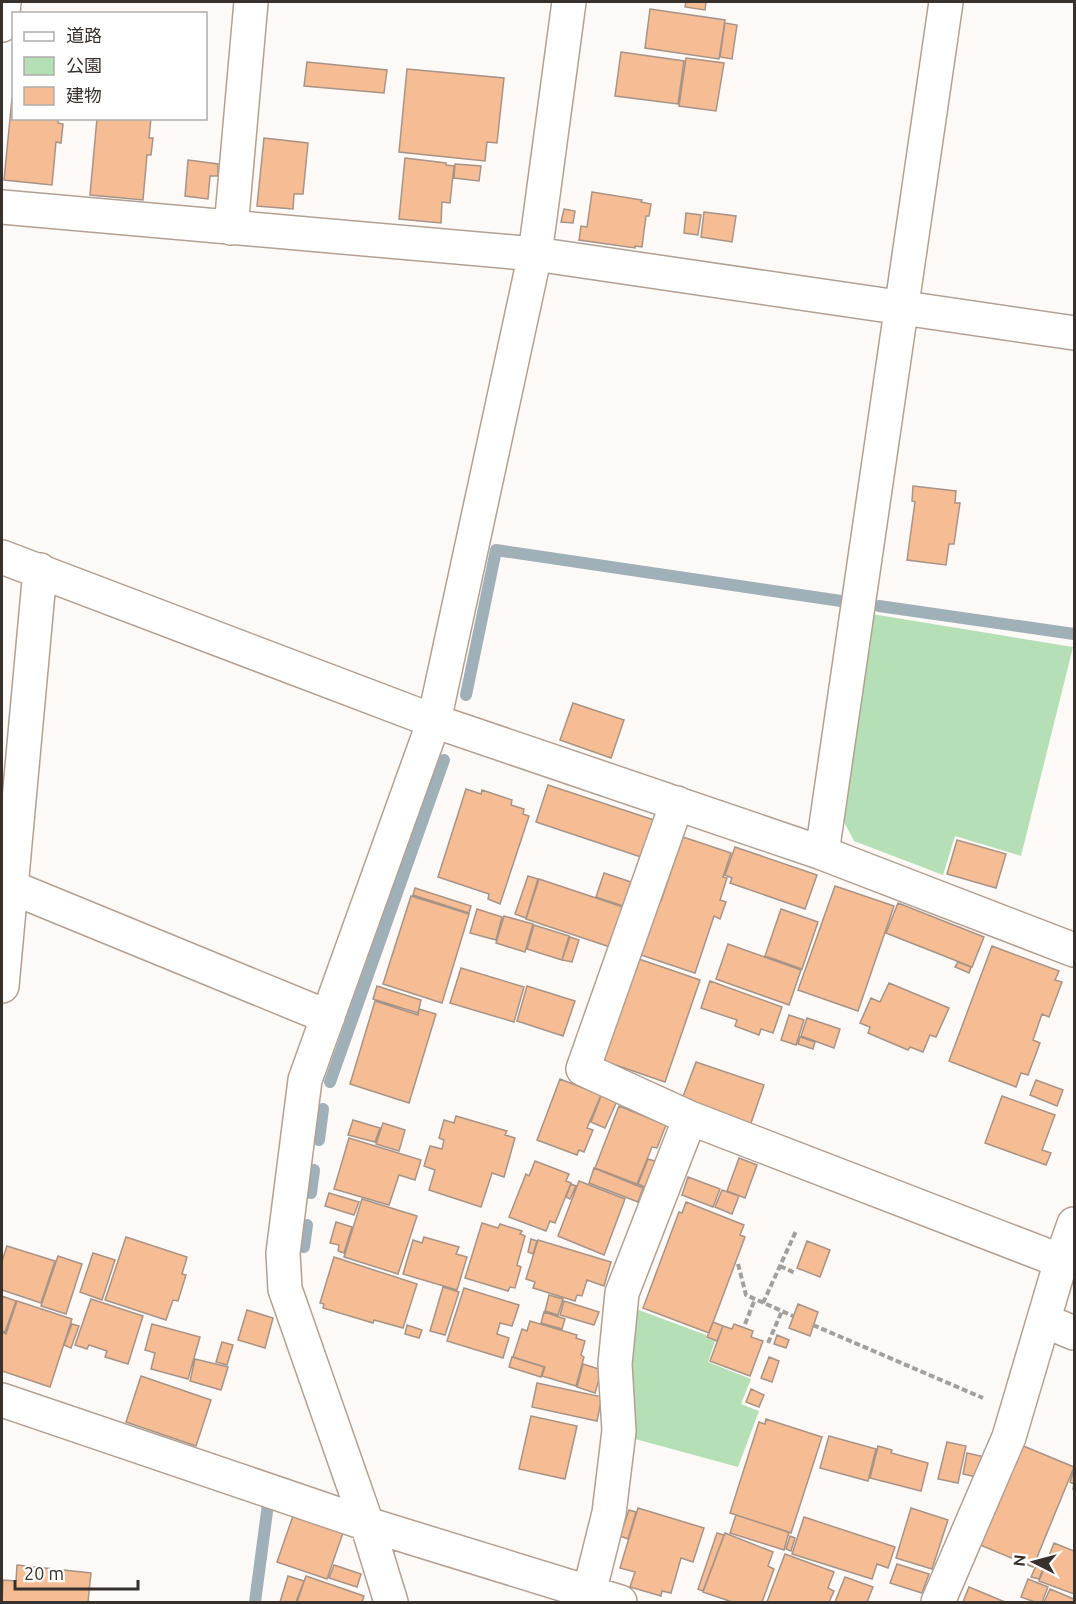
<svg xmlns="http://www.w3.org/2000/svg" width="1076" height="1604" viewBox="0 0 1076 1604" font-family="Ubuntu,'Noto Sans JP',sans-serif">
  <rect width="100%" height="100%" fill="#fdf9f6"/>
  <path fill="#b5dfb5" d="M872,614L1073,647L1021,856L955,836L943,875L854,841L843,820Z
    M631,1307L706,1335V1338L715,1341L708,1362L751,1379L741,1404L759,1411L738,1467L628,1437Z"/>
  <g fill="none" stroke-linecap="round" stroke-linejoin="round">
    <path stroke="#a0b0b9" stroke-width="12" d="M879,606L1074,634
      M466,695L496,550L841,601
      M330,1082L444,760
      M319,1140L323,1109
      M311,1193L314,1170
      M304,1247L307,1225
      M255,1602L268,1504"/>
  </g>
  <path fill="#f6bc94" stroke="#a79487" stroke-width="1.5" d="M686,2H706L705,10L685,7Z
    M650,9L725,20L719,59L645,48Z
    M725,23L737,25L732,59L720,57Z
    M621,52L684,61L678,104L615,96Z
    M686,58L724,63L716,111L679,106Z
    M307,62L387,70L384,93L304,86Z
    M407,69L504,78L497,143L487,142L485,161L399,152Z
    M12,98L14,118H58V123L63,124L61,143L56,142L52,185L4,180Z
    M97,118H151L149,138H153L151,155H147L143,200L90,195Z
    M264,138L308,143L303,194H294L293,209L257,206Z
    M405,158L446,163V165L454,166L450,203L442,202L441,223L399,219Z
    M188,160L218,164V176H210L208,199L185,196Z
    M455,164L481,166L479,181L454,178Z
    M592,192L642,200L641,202L651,204L649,216H646L642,247L635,246V248L579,240L581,226L587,227Z
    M564,209L575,211L573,223L561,222Z
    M704,212L736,216L732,242L701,237Z
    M686,213L701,215L698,235L684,233Z
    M913,486L956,491L955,503H960L954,544H949L946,565L907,560L915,502L912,501Z
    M573,703L624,720L611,758L560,740Z
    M548,785L654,820L641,857L536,822Z
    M466,789L481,794L482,790L512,800L511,805L524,809L523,814L529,816L500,904L488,899L489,894L438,877Z
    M683,837L731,853L723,877L727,878L720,900L726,902L720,919L714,916L695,973L638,954L657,899L661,901Z
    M957,840L1006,854L996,888L947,874Z
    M735,847L817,875L805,909L730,883L732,878L725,875Z
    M604,873L631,882L623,906L596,897Z
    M528,876L538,879L526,918L515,914Z
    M539,879L626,908L613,948L526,919Z
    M835,886L894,906L858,1011L798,990Z
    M415,888L471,906L469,913L413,895Z
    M411,896L469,914L442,1003L383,984Z
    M898,903L984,937L972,967L886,933Z
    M477,909L502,917L496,940L470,933Z
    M781,909L818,922L802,969L765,956Z
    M504,916L533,924L525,952L496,943Z
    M534,925L569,936L562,960L527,949Z
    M570,937L579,940L572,962L562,960Z
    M728,944L801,970L789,1005L716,979Z
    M992,946L1059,971L1055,980L1062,982L1049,1017L1042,1014L1033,1040L1040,1043L1028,1075L1021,1073L1016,1087L949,1061Z
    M639,959L700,980L665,1082L604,1061Z
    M958,962L971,967L969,973L955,967Z
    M461,968L524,987L514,1022L450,1003Z
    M710,981L782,1007L773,1033L761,1029L759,1035L735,1026L737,1020L701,1008Z
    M889,983L949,1008L936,1037L930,1035L923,1052L910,1047L908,1050L868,1033L870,1027L860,1023L871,998L880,1002Z
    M377,986L421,1000L418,1013L373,999Z
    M527,986L575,1001L563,1036L517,1021Z
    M375,1001L418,1015L419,1009L436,1014L409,1103L350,1084Z
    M789,1015L804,1020L796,1045L781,1040Z
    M807,1018L840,1029L834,1048L801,1036Z
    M800,1037L815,1042L813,1049L798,1044Z
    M696,1062L764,1085L750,1126L681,1102Z
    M560,1079L601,1095L587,1128L593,1130L584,1152L579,1150L577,1155L537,1140Z
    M1036,1080L1063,1090L1057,1106L1030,1095Z
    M601,1096L617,1101L605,1128L591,1122Z
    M1002,1096L1055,1115L1042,1150L1051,1153L1046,1165L985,1143Z
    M619,1106L666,1125L657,1148L652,1147L637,1184L595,1168Z
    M456,1116L507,1131L505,1135L515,1138L504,1177L492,1173L481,1207L429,1190L435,1170L424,1166L430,1146L442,1149L444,1140L439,1138L444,1120L454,1123Z
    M353,1120L380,1128L375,1142L348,1135Z
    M383,1123L405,1130L399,1151L376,1144Z
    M349,1138L421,1160L415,1180L399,1175L389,1205L334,1189Z
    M739,1158L757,1165L745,1198L727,1191Z
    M648,1159L658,1162L647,1188L638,1184Z
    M535,1161L569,1174L566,1181L571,1183L555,1223L550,1221L546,1231L509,1217L526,1174L529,1176Z
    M594,1168L643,1188L638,1202L589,1183Z
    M688,1177L720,1189L713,1207L682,1195Z
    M579,1181L625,1199L604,1255L558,1236Z
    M571,1184L576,1186L570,1199L566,1197Z
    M722,1190L739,1196L732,1214L715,1207Z
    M329,1193L359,1202L354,1215L325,1206Z
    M362,1199L417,1216L398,1274L344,1257Z
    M686,1202L744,1225L740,1235L745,1237L709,1333L643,1308L679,1212L682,1213Z
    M336,1222L352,1227L344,1253L338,1251L339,1245L330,1243Z
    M482,1223L498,1228L500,1224L522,1231L520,1234L525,1236L517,1265L521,1267L515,1288L510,1287L508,1291L465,1278Z
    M126,1237L187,1257L182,1274L186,1275L178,1301L173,1300L166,1320L105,1300Z
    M424,1237L459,1247L456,1254L467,1257L457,1290L403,1274L413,1240L422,1243Z
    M531,1239L537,1241L533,1254L528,1252Z
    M538,1240L611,1262L604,1286L587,1280L582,1296L577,1295L575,1301L533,1288L535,1282L526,1279Z
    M807,1241L830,1250L820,1277L797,1268Z
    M7,1246L55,1261L41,1303L2,1290V1261Z
    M93,1253L115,1260L102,1300L80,1292Z
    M58,1256L82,1264L66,1314L41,1306Z
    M334,1257L417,1284L403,1328L374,1320L373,1323L323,1308L324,1304L320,1303Z
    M443,1287L459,1292L445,1335L430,1331Z
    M464,1288L519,1305L512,1326L500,1323L497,1334L509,1338L503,1358L447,1341Z
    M549,1295L563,1299L558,1315L545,1311Z
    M2,1296L16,1301L5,1332L2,1331Z
    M91,1299L143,1316L128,1364L105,1357L107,1351L89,1345L87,1349L75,1345Z
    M17,1301L72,1319L50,1387L2,1371V1332L6,1334Z
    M564,1301L599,1312L594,1325L560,1315Z
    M798,1304L818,1312L810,1336L789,1328Z
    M247,1310L273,1318L265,1348L238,1340Z
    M544,1312L565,1319L562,1329L541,1323Z
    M530,1321L577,1335L576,1338L585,1341L581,1355L584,1357L576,1386L542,1376L545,1367L513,1357L522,1329L527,1331Z
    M713,1322L723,1326L717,1341L707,1337Z
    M72,1324L79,1326L71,1348L64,1345Z
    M152,1324L200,1337L188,1379L151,1369L155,1353L145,1350Z
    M734,1324L753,1331L751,1337L763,1341L750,1376L710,1361L723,1326L732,1329Z
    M407,1325L422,1330L419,1338L405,1334Z
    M777,1335L789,1340L786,1348L774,1344Z
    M222,1342L233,1345L227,1365L216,1362Z
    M512,1357L544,1367L541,1377L509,1367Z
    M769,1357L779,1361L772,1382L761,1378Z
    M195,1359L228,1367L221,1390L190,1381Z
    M583,1364L602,1370L595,1393L577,1387Z
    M141,1376L211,1400L196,1446L126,1422Z
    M537,1383L602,1397L597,1421L532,1407Z
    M751,1389L764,1395L759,1407L746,1402Z
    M531,1416L577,1426L565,1479L519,1469Z
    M766,1419L822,1437L791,1533L730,1513L759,1422L765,1424Z
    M829,1436L876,1449L868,1481L820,1468Z
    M947,1442L966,1446L958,1483L938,1479Z
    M1021,1445L1074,1467L1033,1567L978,1544Z
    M878,1446L892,1450L891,1453L928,1463L921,1491L870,1478Z
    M967,1453L985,1457L981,1478L963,1474Z
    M1074,1470V1489H1073L1074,1484L1070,1482Z
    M638,1508L704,1528L693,1562L681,1558L671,1593L662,1591L661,1596L630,1587L635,1572L620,1568Z
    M911,1508L948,1520L932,1569L896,1558Z
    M629,1510L636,1512L628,1539L620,1536Z
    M294,1513L344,1530L327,1579L277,1562Z
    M736,1515L789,1532L784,1550L730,1533Z
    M804,1517L895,1547L888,1568L877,1564L872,1579L792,1554Z
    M717,1533L724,1535L703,1591L698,1589Z
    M725,1533L773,1552L768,1566L774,1569L762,1602H732L703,1592Z
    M790,1536L795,1538L791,1551L786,1549Z
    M1054,1543L1074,1551V1594L1039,1581Z
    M785,1554L834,1572L828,1588L834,1591L829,1602H767Z
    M897,1564L929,1574L922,1593L890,1583Z
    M17,1565L91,1573L88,1602H2L3,1580L16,1581Z
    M334,1565L361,1574L357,1587L329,1578Z
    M1036,1566L1043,1569L1039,1579L1031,1577Z
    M288,1576L304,1581L296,1602H280Z
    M306,1576L364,1596L362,1602H297Z
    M845,1577L873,1587L867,1602H835Z
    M1028,1579L1048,1587L1042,1602H1035L1021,1597Z
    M969,1587L1005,1602H963Z
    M1050,1589L1074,1599V1602H1044Z"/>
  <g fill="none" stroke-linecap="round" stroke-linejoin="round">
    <defs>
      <path id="minor" d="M2,25L4,2
        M2,207L535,254L1074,333
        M231,228L251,2
        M2,557L434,721L822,853L1074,950
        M677,803L583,1069L690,1118L1061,1261
        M822,853L946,2
        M2,885L11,887L328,1017
        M2,986L40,570
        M1045,1321L1074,1333
        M2,1400L367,1524L620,1602
        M589,1593L609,1513L619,1431L615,1364L622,1293L690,1118
        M391,1602L367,1524L285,1289L283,1253L305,1080L434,721L535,254L569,2
        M938,1602L1009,1437L1061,1261L1074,1224"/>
    </defs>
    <use href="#minor" stroke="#b3a092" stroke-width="36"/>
    <path stroke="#a49f9a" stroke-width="4" stroke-dasharray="6 3" stroke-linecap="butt" d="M738,1264L746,1295L793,1316
      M780,1266L795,1273
      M763,1303L796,1231
      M745,1324L755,1299
      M813,1325L983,1398
      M768,1343L782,1311"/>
    <use href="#minor" stroke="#fff" stroke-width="33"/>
  </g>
  <rect width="1076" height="1604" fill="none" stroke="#38312b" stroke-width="6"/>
  <rect x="12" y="12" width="195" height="108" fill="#ffffff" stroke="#afadaa" stroke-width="1.5"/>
  <rect x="24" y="32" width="30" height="9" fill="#ffffff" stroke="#afadaa" stroke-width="1.5"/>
  <text x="66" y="42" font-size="18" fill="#38312b">道路</text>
  <rect x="24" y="57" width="30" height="18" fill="#b5dfb5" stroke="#afadaa" stroke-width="1.5"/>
  <text x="66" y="72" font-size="18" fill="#38312b">公園</text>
  <rect x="24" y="87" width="30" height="18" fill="#f6bc94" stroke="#afadaa" stroke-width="1.5"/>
  <text x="66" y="102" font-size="18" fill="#38312b">建物</text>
  <g transform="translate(1034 1562) rotate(276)" stroke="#ffffff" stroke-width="4.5" paint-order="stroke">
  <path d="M0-4.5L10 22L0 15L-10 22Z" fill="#38312b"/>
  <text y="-9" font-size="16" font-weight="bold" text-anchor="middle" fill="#38312b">N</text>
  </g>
  <path d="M15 1580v9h123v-9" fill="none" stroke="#38312b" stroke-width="3"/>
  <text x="24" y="1580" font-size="18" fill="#38312b" stroke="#ffffff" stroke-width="4.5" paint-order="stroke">20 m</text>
</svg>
